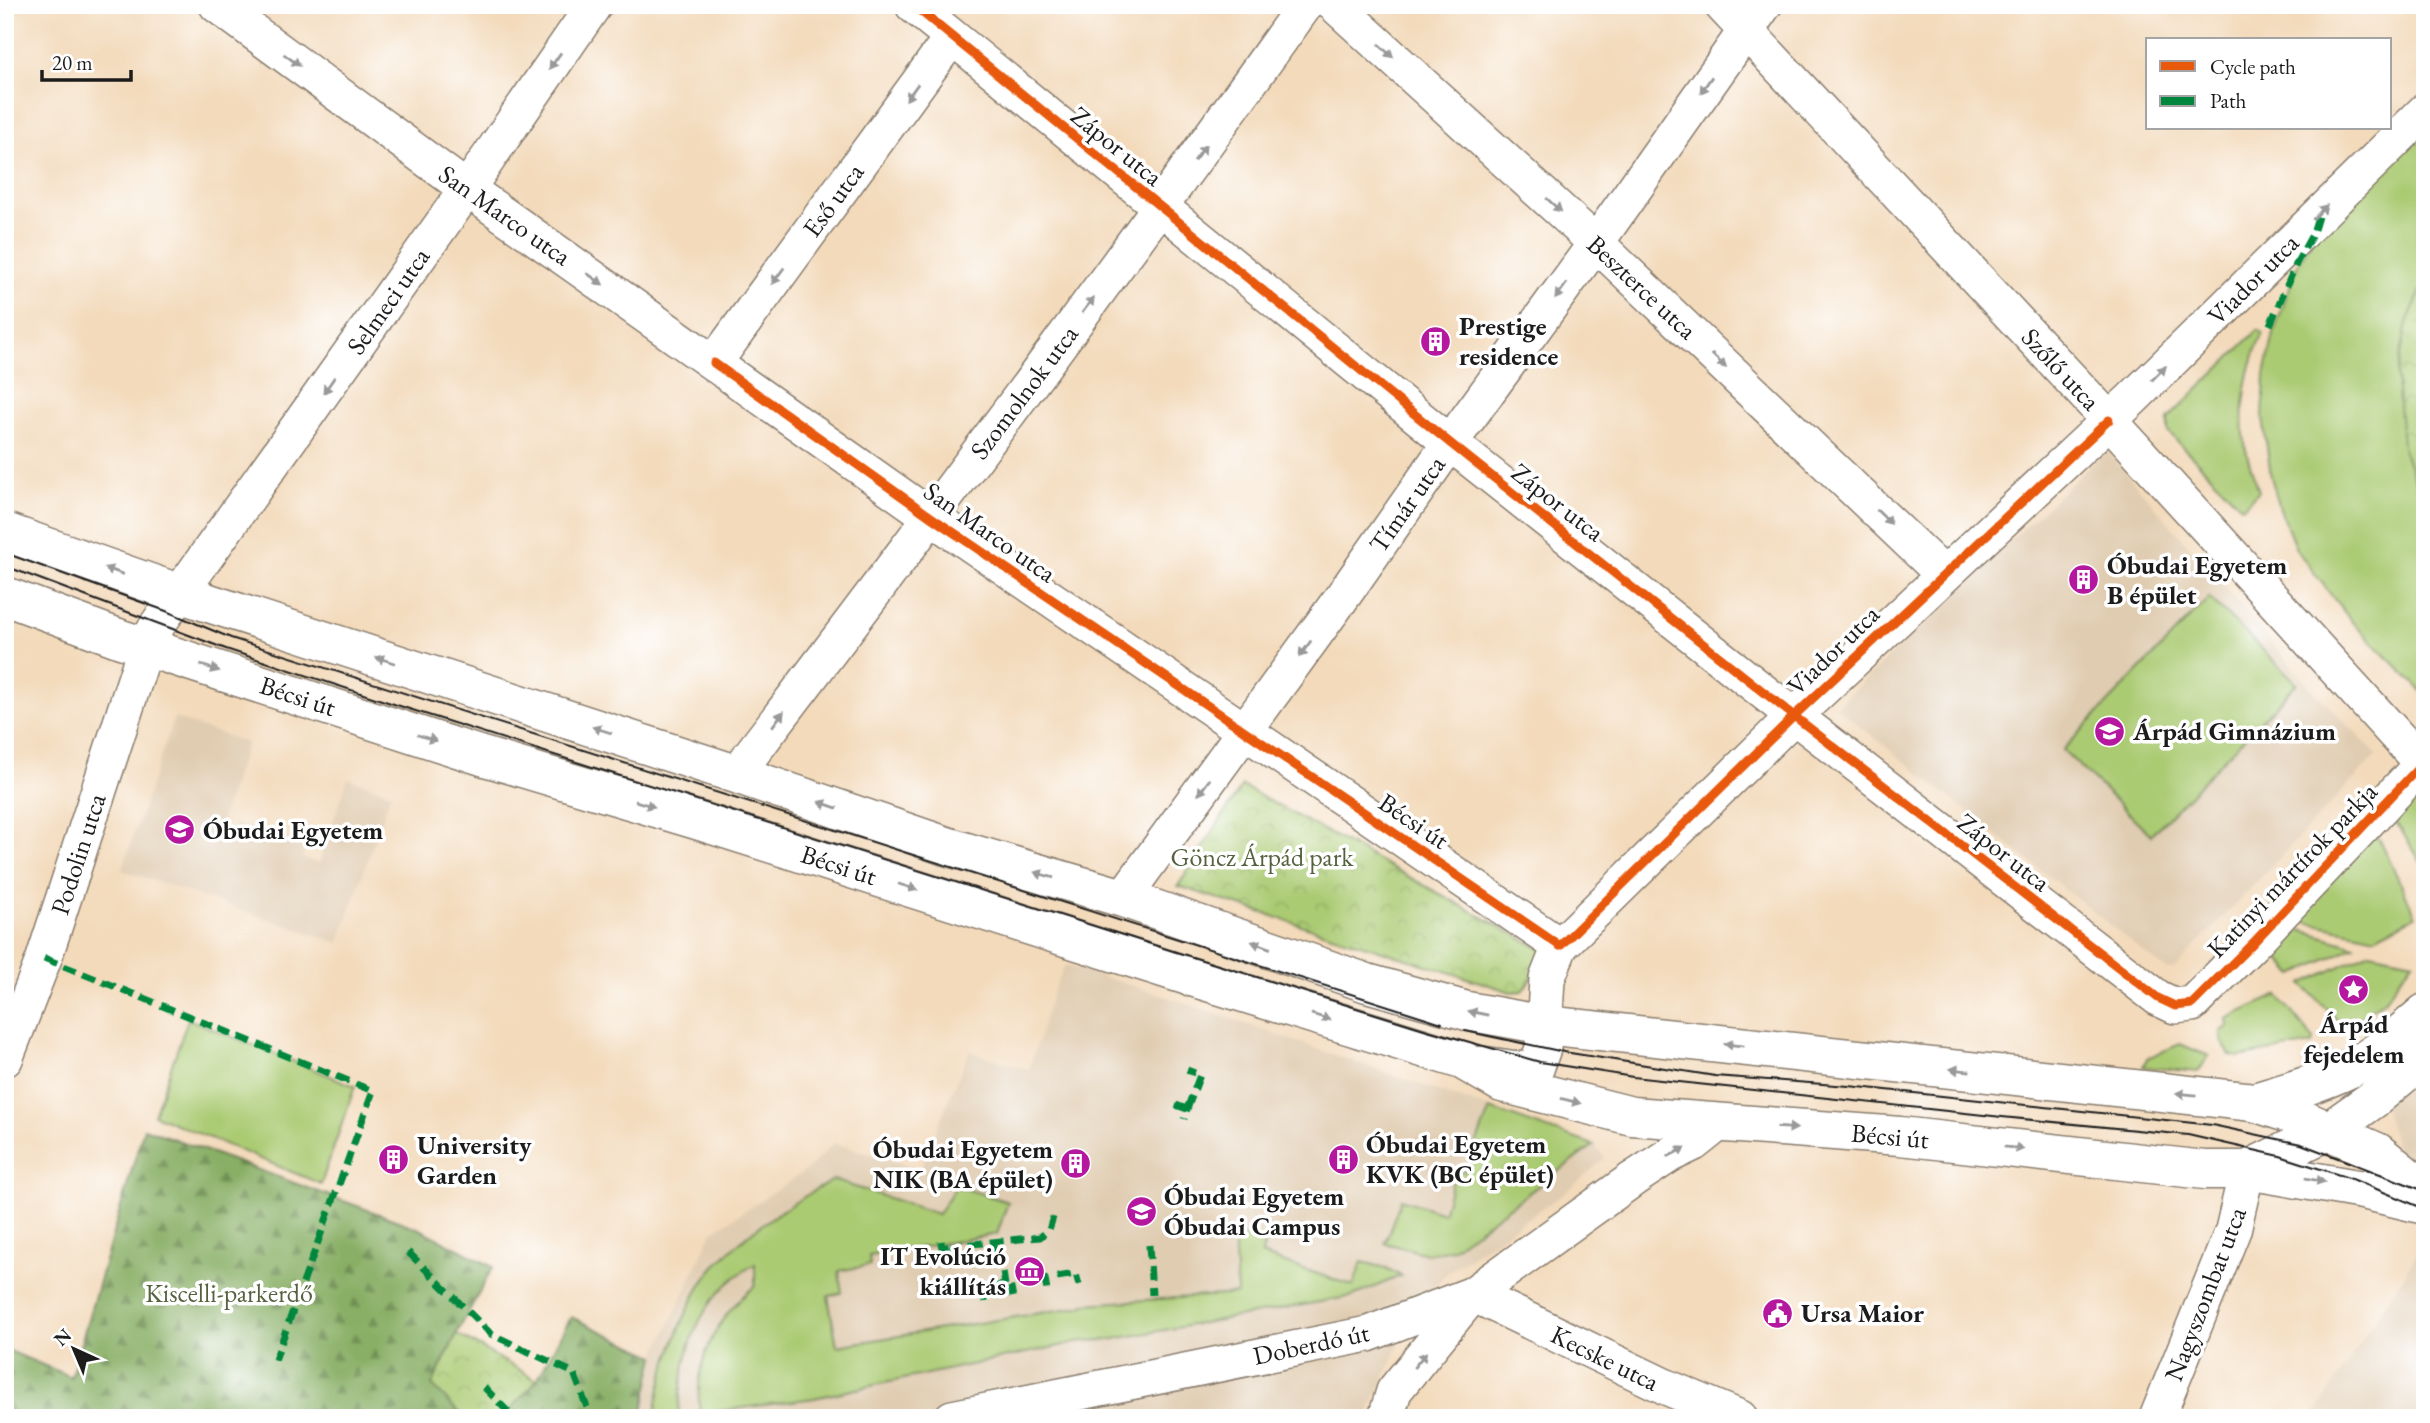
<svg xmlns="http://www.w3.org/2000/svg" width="2430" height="1423" viewBox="0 0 2430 1423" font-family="'EB Garamond',serif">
  <defs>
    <pattern id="forest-firs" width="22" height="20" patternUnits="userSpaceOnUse" patternTransform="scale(1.75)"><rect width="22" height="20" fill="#88af65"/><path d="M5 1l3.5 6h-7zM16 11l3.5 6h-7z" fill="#6e8e52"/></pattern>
    <pattern id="park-crowns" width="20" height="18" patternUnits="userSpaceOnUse" patternTransform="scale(1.75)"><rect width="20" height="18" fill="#abcb73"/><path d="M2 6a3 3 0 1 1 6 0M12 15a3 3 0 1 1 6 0" fill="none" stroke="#93ae63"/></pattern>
  </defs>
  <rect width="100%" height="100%" fill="#fff"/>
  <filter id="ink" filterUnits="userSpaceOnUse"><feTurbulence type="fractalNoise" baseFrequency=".0143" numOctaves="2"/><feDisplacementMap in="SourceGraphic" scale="14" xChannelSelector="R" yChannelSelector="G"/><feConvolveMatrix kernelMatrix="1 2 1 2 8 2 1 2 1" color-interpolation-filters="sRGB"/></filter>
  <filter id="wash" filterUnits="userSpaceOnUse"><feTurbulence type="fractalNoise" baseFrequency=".00686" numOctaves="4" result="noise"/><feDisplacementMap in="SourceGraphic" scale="28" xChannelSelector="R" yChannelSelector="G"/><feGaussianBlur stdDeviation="1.57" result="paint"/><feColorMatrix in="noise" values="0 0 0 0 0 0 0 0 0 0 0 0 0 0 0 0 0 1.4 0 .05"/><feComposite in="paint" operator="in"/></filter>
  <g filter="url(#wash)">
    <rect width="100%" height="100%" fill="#f3dabb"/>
    <path fill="#e0ccb1" d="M2106,450L2312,689L2377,755L2175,968L2169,970L2161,966L1836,707Z
      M174,718L247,743L218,828L230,833L234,823L306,847L302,858L319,863L348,778L391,793L339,943L122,870Z
      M1065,965L1162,995L1594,1145L1605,1158L1569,1190L1448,1272L1417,1305L1366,1418H641L655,1356L712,1232L807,1170L834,1143L920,1169L969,1051L1029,1070L1052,994Z
      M2425,1072V1418H2313L2423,1244L2384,1105Z"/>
    <path fill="#abcb73" stroke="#647448" stroke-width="2" d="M2425,129V694L2352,622L2296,549L2282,515L2271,477L2263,418L2265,375L2275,329L2298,264L2318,229Z
      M2258,330L2263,333C2247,366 2240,408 2245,444C2247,460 2254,476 2259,491L2242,507L2168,432V419Z
      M2209,598L2297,683L2151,835L2063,750Z
      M2410,793L2425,808V868L2390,813Z
      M2375,830L2416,916L2376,937L2291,919Z
      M2284,925L2355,946L2294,975L2266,945Z
      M2370,952L2413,961L2384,1000L2347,1028L2344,1027L2302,984Z
      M2278,995L2314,1040L2313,1044L2239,1057L2230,1055L2222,1042L2221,1031L2229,1026L2226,1019Z
      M188,1019L355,1086L321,1184L154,1115Z
      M2180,1044L2209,1056L2198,1072L2143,1067L2147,1058Z
      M1490,1109L1594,1145L1452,1249L1427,1254L1385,1243L1401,1199L1443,1213L1456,1170L1465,1172Z
      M833,1180L938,1214L956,1186L1008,1202L997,1234L869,1256L870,1265L839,1271L842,1293L828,1296L837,1346L1083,1306L1085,1304L1237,1294L1234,1233L1264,1245L1262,1255L1353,1286L1362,1262L1386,1268L1401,1276L1353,1296L1109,1340L1083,1341L814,1398L700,1414C693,1363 715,1318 755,1286V1264C695,1298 682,1354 678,1418H655C659,1376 687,1296 716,1265C748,1230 792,1203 833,1180Z"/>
    <path fill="url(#forest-firs)" stroke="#526640" stroke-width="2" d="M144,1128L420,1229L493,1267L457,1333L432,1385L466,1418H5V1349L71,1377Z
      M571,1317L655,1356L641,1418H503L537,1380Z"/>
    <path fill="url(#park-crowns)" stroke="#647448" stroke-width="2" d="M2425,282V508L2402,446L2397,376L2407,322Z
      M1242,786L1519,937L1549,953L1522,991L1511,992L1178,886Z
      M457,1334L537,1380L503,1418L463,1417L432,1385Z"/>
  </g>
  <g filter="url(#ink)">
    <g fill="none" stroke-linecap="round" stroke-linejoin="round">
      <defs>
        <path id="minor" d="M217,5L467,189L931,517L1560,946
          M913,5L1450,443L1794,716L2158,998L2175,1006L2192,1004L2253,943L2422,764
          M1335,5L1596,243L1943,574
          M1722,5L2109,420L2425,767
          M714,363L952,37
          M736,774C930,521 1120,265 1305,5
          M1123,898L1345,593L1450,443L1596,243L1764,5
          M5,1059L44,958L146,646L158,624L467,189L594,5
          M1483,1064L1531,1071L1536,1069L1543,1048L1547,979L1560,946L1794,716L2132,399L2425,111
          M1473,1294L1664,1386L1740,1418
          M952,1418L1368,1334L1473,1294L1633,1179L1671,1154L1694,1143L1719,1123
          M1386,1418L1394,1391L1473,1294
          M2157,1418L2233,1230L2247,1170"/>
        <path id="tertiary" d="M2254,1102L2290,1114L2377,1152L2425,1191
          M2247,1170L2363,1190L2425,1205"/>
        <path id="secondary" d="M5,532L178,593L736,774L946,846L1123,898L1367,983L1467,1011L1545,1025L2254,1102C2287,1092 2320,1083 2351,1068C2378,1054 2402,1033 2425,1013
          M5,596L121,639L482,756L697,820L1185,975L1462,1060L1502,1083L1632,1116L1900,1136L2205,1170H2247L2330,1130L2375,1098L2425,1056"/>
      </defs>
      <use href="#minor" stroke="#887b6c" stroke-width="38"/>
      <use href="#tertiary" stroke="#887b6c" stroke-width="41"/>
      <use href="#secondary" stroke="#887b6c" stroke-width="41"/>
      <use href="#minor" stroke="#fff" stroke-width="35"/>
      <use href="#tertiary" stroke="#fff" stroke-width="38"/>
      <use href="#secondary" stroke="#fff" stroke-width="38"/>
      <path stroke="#1c1c1c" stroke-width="2" d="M5,553L166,611L231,638L1442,1023
        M5,566L226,649L403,707L1176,952L1427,1030L1540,1062L1633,1077L2002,1117L2188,1135L2280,1156L2352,1179L2425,1209
        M1465,1031L1564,1052L1715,1076L1849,1086L2212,1125L2301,1144L2425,1191"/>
      <path stroke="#00873e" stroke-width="7" stroke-dasharray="14 7" stroke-linecap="butt" d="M2270,325L2297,262L2313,233L2319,213
        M44,958L373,1091L275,1360
        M1176,1105L1187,1109L1184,1119
        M1187,1109L1200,1075L1187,1070
        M941,1241L942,1248L953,1246
        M993,1242L995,1265
        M1149,1245L1152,1295
        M954,1251L953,1246L1040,1237L1049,1230L1053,1217
        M408,1252L491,1334L574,1373L591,1418
        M1003,1272L1005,1285L1010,1284L1013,1297
        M1057,1277L1076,1274L1079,1285
        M1021,1283L1045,1279L1047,1291
        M985,1302L984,1288L1005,1285
        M484,1387L514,1418"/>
      <defs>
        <path id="cycleway" d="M913,5L1450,443L1794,716L2158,998L2175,1006L2192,1004L2253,943L2422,764
          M714,363L931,517L1560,946L1794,716L2109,420"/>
      </defs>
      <use href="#cycleway" stroke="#fff" stroke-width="13"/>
      <use href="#cycleway" stroke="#e8590c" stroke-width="9"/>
    </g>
    <defs><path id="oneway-solid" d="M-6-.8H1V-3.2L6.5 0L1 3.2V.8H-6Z" transform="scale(1.75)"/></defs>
    <g fill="#999">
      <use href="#oneway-solid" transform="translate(1386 51) rotate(42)"/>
      <use href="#oneway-solid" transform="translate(292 60) rotate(36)"/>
      <use href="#oneway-solid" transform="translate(555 61) rotate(125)"/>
      <use href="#oneway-solid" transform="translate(1706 85) rotate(125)"/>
      <use href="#oneway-solid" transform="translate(912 92) rotate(126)"/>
      <use href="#oneway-solid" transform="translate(1200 153) rotate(-54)"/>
      <use href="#oneway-solid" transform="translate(1554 205) rotate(42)"/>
      <use href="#oneway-solid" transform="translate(2320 212) rotate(-45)"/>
      <use href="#oneway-solid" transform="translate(778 276) rotate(126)"/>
      <use href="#oneway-solid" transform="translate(595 279) rotate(35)"/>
      <use href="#oneway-solid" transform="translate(1561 291) rotate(126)"/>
      <use href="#oneway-solid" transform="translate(1088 305) rotate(-53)"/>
      <use href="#oneway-solid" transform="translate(1719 361) rotate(44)"/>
      <use href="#oneway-solid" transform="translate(2159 373) rotate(-45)"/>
      <use href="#oneway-solid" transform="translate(329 385) rotate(125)"/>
      <use href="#oneway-solid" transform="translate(1884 517) rotate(44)"/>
      <use href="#oneway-solid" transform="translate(114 571) rotate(-160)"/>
      <use href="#oneway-solid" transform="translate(1305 649) rotate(126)"/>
      <use href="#oneway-solid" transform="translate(385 660) rotate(-162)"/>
      <use href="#oneway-solid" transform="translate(210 668) rotate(18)"/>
      <use href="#oneway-solid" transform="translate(778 719) rotate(-53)"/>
      <use href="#oneway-solid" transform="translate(602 730) rotate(-162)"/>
      <use href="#oneway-solid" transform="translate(427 738) rotate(18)"/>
      <use href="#oneway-solid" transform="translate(1204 787) rotate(126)"/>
      <use href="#oneway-solid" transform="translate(645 804) rotate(17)"/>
      <use href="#oneway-solid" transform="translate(828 805) rotate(-161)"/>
      <use href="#oneway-solid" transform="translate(1044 875) rotate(-164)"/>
      <use href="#oneway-solid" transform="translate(908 887) rotate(18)"/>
      <use href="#oneway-solid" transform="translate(1261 945) rotate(-160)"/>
      <use href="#oneway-solid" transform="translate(1478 1013) rotate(-169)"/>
      <use href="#oneway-solid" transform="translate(1321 1017) rotate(17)"/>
      <use href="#oneway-solid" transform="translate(1734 1045) rotate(-174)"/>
      <use href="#oneway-solid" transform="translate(1960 1070) rotate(-174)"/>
      <use href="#oneway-solid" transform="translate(2186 1094) rotate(-174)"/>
      <use href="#oneway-solid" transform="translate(1571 1101) rotate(15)"/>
      <use href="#oneway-solid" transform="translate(1787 1128) rotate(4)"/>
      <use href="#oneway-solid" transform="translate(2014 1148) rotate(6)"/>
      <use href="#oneway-solid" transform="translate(1677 1152) rotate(-27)"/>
      <use href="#oneway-solid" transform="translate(2315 1180) rotate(11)"/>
      <use href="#oneway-solid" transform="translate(1420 1360) rotate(-51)"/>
    </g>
  </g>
  <defs>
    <symbol id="building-disc" viewBox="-11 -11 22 22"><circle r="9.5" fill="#b5179e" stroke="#fff"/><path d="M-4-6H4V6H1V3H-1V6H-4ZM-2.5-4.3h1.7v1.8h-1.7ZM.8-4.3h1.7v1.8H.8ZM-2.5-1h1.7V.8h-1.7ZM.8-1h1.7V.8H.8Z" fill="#fff"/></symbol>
    <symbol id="school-disc" viewBox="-11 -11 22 22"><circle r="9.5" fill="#b5179e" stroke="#fff"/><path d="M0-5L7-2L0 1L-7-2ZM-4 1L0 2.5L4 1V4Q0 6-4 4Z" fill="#fff"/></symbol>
    <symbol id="university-disc" viewBox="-11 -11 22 22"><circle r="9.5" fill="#b5179e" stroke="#fff"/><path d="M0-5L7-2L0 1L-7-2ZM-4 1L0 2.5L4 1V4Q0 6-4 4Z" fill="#fff"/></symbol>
    <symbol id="sight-disc" viewBox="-11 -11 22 22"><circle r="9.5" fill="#b5179e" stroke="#fff"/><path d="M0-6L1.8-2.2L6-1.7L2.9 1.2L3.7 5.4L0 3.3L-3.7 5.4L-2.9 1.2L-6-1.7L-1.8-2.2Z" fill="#fff"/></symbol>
    <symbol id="museum-disc" viewBox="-11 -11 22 22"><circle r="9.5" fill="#b5179e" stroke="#fff"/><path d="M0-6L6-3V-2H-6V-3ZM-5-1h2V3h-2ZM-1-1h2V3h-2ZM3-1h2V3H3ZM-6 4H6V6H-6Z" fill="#fff"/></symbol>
    <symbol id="civic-disc" viewBox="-11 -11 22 22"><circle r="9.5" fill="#b5179e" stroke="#fff"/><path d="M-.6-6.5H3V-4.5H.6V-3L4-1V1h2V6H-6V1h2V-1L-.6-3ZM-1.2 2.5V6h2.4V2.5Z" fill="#fff"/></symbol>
  </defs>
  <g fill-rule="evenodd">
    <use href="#building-disc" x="1418" y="324" width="35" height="35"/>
    <use href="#building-disc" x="2066" y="562" width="35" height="35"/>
    <use href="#school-disc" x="2092" y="714" width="35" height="35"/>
    <use href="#university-disc" x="162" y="812" width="35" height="35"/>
    <use href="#sight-disc" x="2336" y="972" width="35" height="35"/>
    <use href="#building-disc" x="1326" y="1142" width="35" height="35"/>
    <use href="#building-disc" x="376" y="1142" width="35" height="35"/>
    <use href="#building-disc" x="1058" y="1146" width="35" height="35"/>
    <use href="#university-disc" x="1124" y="1194" width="35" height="35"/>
    <use href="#museum-disc" x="1012" y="1254" width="35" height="35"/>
    <use href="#civic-disc" x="1760" y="1296" width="35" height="35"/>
  </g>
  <g text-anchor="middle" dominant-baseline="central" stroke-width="7" stroke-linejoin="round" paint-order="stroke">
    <g font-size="26" fill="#1c1c1c" stroke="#fff">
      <text transform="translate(1117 146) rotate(39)">Zápor utca</text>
      <text transform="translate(833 200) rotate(-54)">Eső utca</text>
      <text transform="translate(505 215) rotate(35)">San Marco utca</text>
      <text transform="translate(2253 279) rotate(-45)">Viador utca</text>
      <text transform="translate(1642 287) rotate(43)">Beszterce utca</text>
      <text transform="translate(388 301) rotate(-55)">Selmeci utca</text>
      <text transform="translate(2061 369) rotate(47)">Szőlő utca</text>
      <text transform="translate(1024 392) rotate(-53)">Szomolnok utca</text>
      <text transform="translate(1558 502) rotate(38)">Zápor utca</text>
      <text transform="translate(1407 504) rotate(-55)">Tímár utca</text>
      <text transform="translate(990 532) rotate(35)">San Marco utca</text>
      <text transform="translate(1833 650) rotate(-44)">Viador utca</text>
      <text transform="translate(298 696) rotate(18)">Bécsi út</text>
      <text transform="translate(1414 821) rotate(34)">Bécsi út</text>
      <text transform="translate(2004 852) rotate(38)">Zápor utca</text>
      <text transform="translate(78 854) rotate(-72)">Podolin utca</text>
      <text transform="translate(839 865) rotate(18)">Bécsi út</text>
      <text transform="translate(2292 870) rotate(-46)">Katinyi mártírok parkja</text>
      <text transform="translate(1890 1136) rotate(5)">Bécsi út</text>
      <text transform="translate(2205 1294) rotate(-69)">Nagyszombat utca</text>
      <text transform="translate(1311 1344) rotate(-12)">Doberdó út</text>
      <text transform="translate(1605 1358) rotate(26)">Kecske utca</text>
    </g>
    <g font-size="26" font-weight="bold" fill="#1c1c1c" stroke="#fff" text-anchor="start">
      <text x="1459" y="326">Prestige<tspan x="1459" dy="30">residence</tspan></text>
      <text x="2107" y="565">Óbudai Egyetem<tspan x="2107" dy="30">B épület</tspan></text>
      <text x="2133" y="731">Árpád Gimnázium</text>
      <text x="203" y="830">Óbudai Egyetem</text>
      <text x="2354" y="1024" text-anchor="middle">Árpád<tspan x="2354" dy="30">fejedelem</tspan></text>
      <text x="1366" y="1144">Óbudai Egyetem<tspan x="1366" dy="30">KVK (BC épület)</tspan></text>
      <text x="417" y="1145">University<tspan x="417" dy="30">Garden</tspan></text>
      <text x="1053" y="1149" text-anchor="end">Óbudai Egyetem<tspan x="1053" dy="30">NIK (BA épület)</tspan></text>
      <text x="1164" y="1196">Óbudai Egyetem<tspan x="1164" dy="30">Óbudai Campus</tspan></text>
      <text x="1006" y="1256" text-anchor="end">IT Evolúció<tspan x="1006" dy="30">kiállítás</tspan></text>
      <text x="1801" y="1313">Ursa Maior</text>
    </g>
    <g font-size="26" fill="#55623f" stroke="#fff">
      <text x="1262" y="857">Göncz Árpád park</text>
      <text x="229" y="1293">Kiscelli-parkerdő</text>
    </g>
  </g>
  <rect width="2430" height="1423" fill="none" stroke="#fff" stroke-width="28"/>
  <rect x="2146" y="38" width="245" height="91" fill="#ffffff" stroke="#a4a4a4" stroke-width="2"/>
  <rect x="2160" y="61" width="35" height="10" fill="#e8590c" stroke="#a4a4a4" stroke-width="2"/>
  <text x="2210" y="74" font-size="21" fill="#1c1c1c">Cycle path</text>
  <rect x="2160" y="96" width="35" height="10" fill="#00873e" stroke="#a4a4a4" stroke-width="2"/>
  <text x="2210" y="108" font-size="21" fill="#1c1c1c">Path</text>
  <g transform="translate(74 1349) rotate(316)" stroke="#ffffff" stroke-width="5" paint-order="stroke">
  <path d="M0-5L12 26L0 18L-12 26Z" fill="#1c1c1c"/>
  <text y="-10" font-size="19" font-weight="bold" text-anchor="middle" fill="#1c1c1c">N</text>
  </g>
  <path d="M42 70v10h89v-10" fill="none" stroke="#1c1c1c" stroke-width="3.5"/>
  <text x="52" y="70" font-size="21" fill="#1c1c1c" stroke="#ffffff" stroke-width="5" paint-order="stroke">20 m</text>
</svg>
